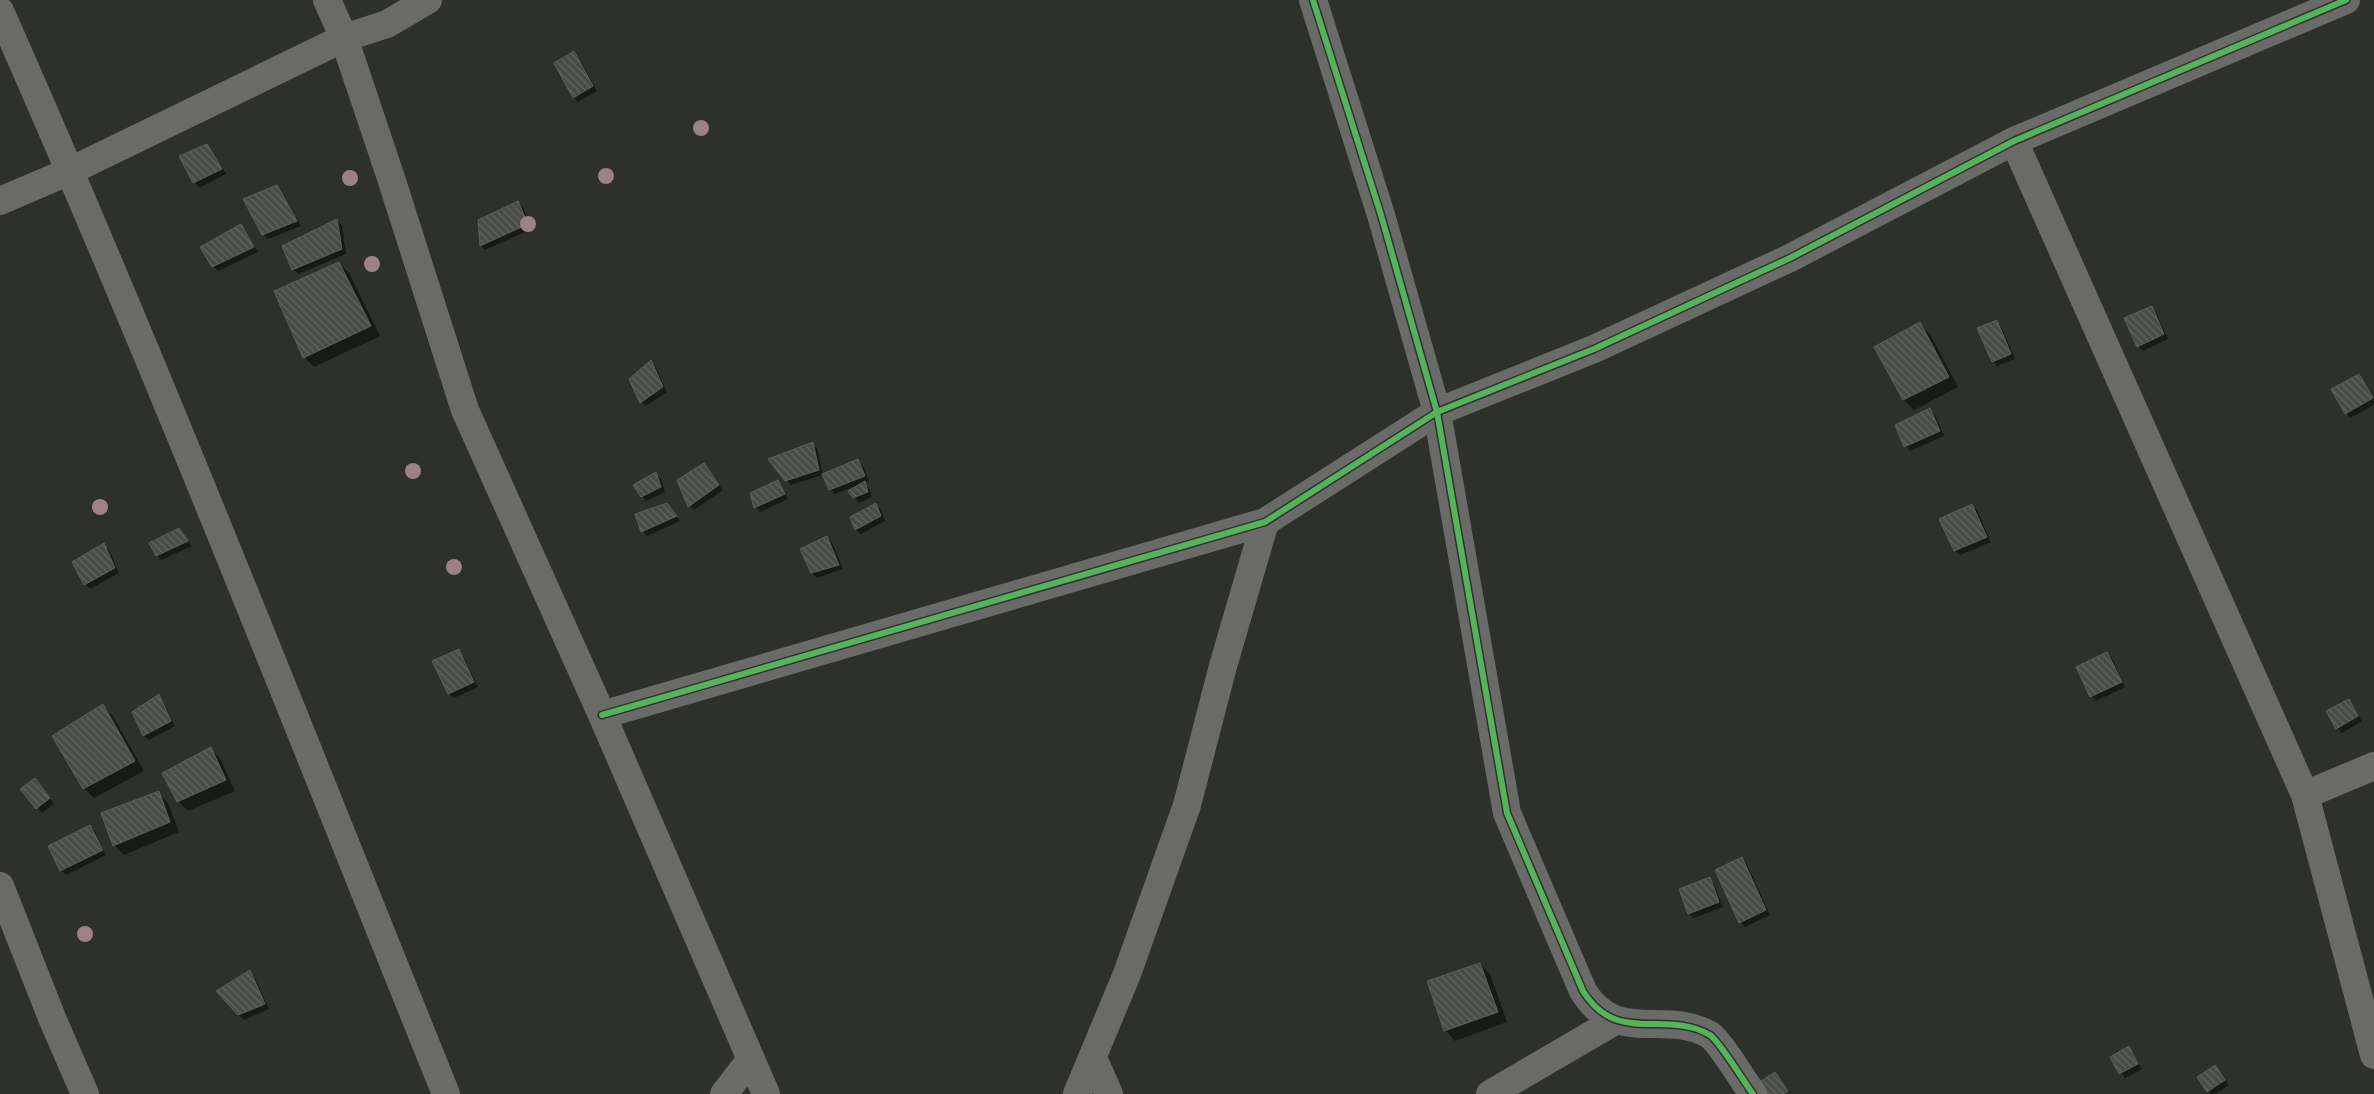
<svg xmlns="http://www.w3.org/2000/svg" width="2374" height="1094" viewBox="0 0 2374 1094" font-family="'PT Sans',sans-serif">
  <defs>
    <pattern id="building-back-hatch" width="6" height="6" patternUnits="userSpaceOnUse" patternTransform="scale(1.25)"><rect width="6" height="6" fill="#494b46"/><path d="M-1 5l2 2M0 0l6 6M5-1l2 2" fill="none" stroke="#636560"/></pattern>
  </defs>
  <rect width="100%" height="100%" fill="#2e312b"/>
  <path fill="#0007" d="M574,53L579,58L597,91L578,102L574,98Z
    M207,145L226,174L199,188L180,157Z
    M277,187L301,226L268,239L263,234Z
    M518,202L523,207L532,229L485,250L481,246Z
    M337,221L342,225L346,254L298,274L293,269Z
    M241,225L258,252L218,271L213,266Z
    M339,263L349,273L380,336L314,367L304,357Z
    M2151,307L2156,312L2168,339L2143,351L2138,346L2126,319Z
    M1997,322L2001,326L2015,359L1997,366L1993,361Z
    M1920,324L1930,334L1958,387L1914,410L1904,400L1876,347Z
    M651,361L655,366L667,392L646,406L641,402Z
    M2359,375L2374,399V405L2350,418L2346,413Z
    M1930,410L1935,415L1944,436L1910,451L1906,446Z
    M812,444L817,448L823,475L791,485L786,480Z
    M858,461L863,466L869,481L864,483L869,488L872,497L859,503L850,491L855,486L835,494L830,489Z
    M704,464L723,490L694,510L689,506Z
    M656,474L661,479L665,492L646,501L642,496Z
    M778,481L788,499L760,512L756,507Z
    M876,505L881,509L885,521L861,534L856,530L852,518Z
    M1972,505L1977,510L1991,542L1960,555L1955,551L1940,519Z
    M671,509L680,521L647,536L642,531Z
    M179,530L192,546L161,560L157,555Z
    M827,537L832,542L843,569L817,578L812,573L802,549Z
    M104,545L109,550L119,573L90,589L85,584Z
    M458,650L463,655L478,687L454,698L449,694L434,661Z
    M2107,653L2112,658L2125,687L2096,701L2092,696L2078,668Z
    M159,696L163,701L175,726L149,740L144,736L134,712Z
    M2349,700L2362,721L2342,733L2337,728Z
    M103,706L113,716L144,771L94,798L84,788Z
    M210,748L220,758L235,791L188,811L178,801Z
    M39,784L54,804L42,813L22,790Z
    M158,793L168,803L179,832L124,855L114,845Z
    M90,827L95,831L106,855L66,875L61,870Z
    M1742,859L1747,864L1770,915L1745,927L1740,922Z
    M1710,879L1714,884L1723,907L1694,918L1689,914Z
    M1480,964L1490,974L1507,1022L1455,1041L1446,1031L1428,982Z
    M249,972L254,976L269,1009L244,1020L239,1015Z
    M2128,1048L2142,1069L2125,1078L2111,1057Z
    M2215,1066L2229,1085L2216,1094H2211L2208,1091Z"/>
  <path fill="url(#building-back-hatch)" stroke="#5c5f5a" d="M574,51L593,86L573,98L554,63Z
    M207,144L222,169L193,183L179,156Z
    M277,185L297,221L262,235L243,199Z
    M518,201L528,224L480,246L478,220Z
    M337,219L342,249L292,270L282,246Z
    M241,224L254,247L212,267L200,247Z
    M339,262L371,326L303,358L274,291Z
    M2152,306L2164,334L2137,347L2124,318Z
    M1997,320L2011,354L1992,362L1977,328Z
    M1920,322L1949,377L1903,400L1874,347Z
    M651,360L663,387L640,403L629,379Z
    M2359,374L2373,398L2345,414L2331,389Z
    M1930,408L1940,431L1904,447L1895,425Z
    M813,442L819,470L785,481L768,459Z
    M858,459L865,476L829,490L822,474Z
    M704,463L719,485L688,507L677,480Z
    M656,472L661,487L641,497L633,485Z
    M778,480L785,494L754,508L750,493Z
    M865,481L868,492L853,498L848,491Z
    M667,503L677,516L641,532L635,514Z
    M876,503L881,516L855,530L850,517Z
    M1972,504L1987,537L1954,551L1939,519Z
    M179,528L188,541L156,556L149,543Z
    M827,536L839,565L811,573L800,549Z
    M104,543L115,568L84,585L72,562Z
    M459,649L474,682L448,694L432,661Z
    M2107,652L2122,682L2090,697L2076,667Z
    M159,694L171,721L143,736L132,712Z
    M2349,699L2358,716L2336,729L2326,711Z
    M103,704L135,761L83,789L52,736Z
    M211,747L226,780L177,802L162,773Z
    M35,778L50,798L36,809L20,789Z
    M159,791L170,822L113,846L101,813Z
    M90,825L103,850L60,871L48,846Z
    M1742,857L1766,910L1739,923L1715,870Z
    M1710,877L1719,902L1688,914L1679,889Z
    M1480,963L1498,1012L1444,1031L1427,981Z
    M250,970L265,1004L238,1015L216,991Z
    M2129,1046L2138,1064L2119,1074L2110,1057Z
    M2215,1065L2225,1080L2207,1092L2197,1077Z
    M1775,1072L1788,1091L1783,1094H1761L1755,1085Z"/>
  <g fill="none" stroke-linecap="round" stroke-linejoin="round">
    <path stroke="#6a6b68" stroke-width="28" d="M327,0L344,38L391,178L465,410L602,715L766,1094
      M1313,0L1381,215L1437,412L1507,813L1583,991C1617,1046 1665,1009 1710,1035C1720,1042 1744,1082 1753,1094
      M0,11C158,368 300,732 446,1094
      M2014,141L2305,795L2374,1055
      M0,201L70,171L344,38L387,24L428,0
      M602,715L1265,522L1437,412L1594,349L1790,258L2014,141L2346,0
      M2305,795L2374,766
      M0,886L52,1018L85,1094
      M1093,1058L1109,1094
      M724,1094L751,1059
      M1077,1094L1127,974L1187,805L1223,666L1265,522
      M1490,1094L1615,1021"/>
    <defs>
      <path id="cycleway" d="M1313,0L1381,215L1437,412L1507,813L1583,991C1617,1046 1665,1009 1710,1035C1720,1042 1744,1082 1753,1094
        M602,715L1265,522L1437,412L1594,349L1790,258L2014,141L2346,0"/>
    </defs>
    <use href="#cycleway" stroke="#2f3428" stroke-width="9"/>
    <use href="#cycleway" stroke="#56b35d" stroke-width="6"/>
  </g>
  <g fill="#9d8184">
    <circle cx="701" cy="128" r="8"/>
    <circle cx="606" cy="176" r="8"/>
    <circle cx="350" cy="178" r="8"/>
    <circle cx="528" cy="224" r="8"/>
    <circle cx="372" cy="264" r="8"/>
    <circle cx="413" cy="471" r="8"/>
    <circle cx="100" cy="507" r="8"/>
    <circle cx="454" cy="567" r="8"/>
    <circle cx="85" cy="934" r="8"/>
  </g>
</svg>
